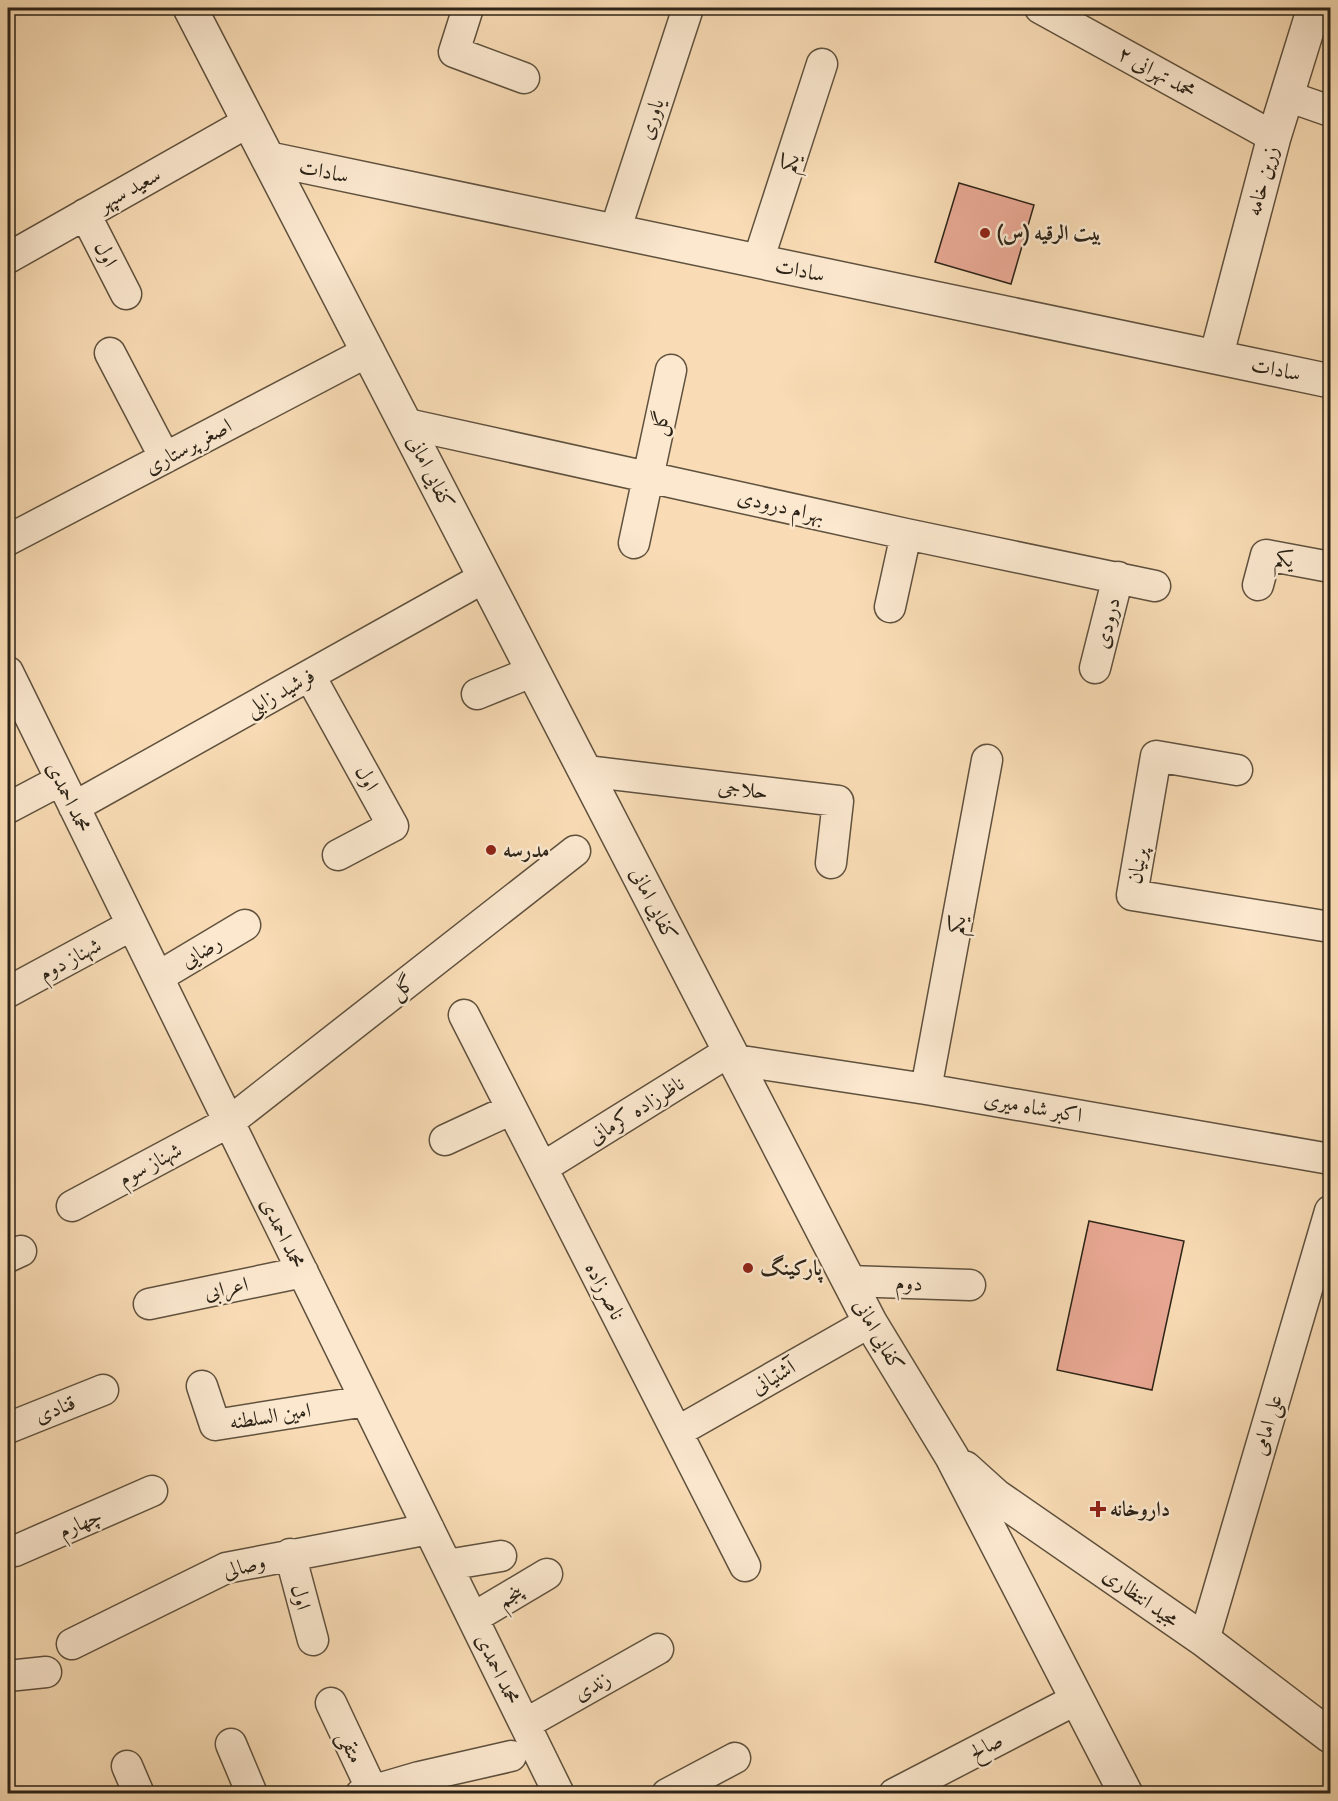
<svg xmlns="http://www.w3.org/2000/svg" width="1338" height="1801" viewBox="0 0 1338 1801" font-family="'IM FELL Great Primer',Amiri,serif">
  <rect width="100%" height="100%" fill="#f9dcb5"/>
  <filter id="stains"><feTurbulence type="fractalNoise" baseFrequency=".00333" numOctaves="4"/><feColorMatrix values="0 0 0 0 .2 0 0 0 0 .09 0 0 0 0 .02 0 0 0 .5 -.17"/></filter>
  <radialGradient id="worn" r=".72"><stop offset=".6" stop-color="#630" stop-opacity="0"/><stop offset="1" stop-color="#630" stop-opacity=".3"/></radialGradient>
  <path fill="#e9a894" stroke="#2c2317" stroke-width="1.5" d="M959,183L1034,205L1011,284L935,262Z
    M1089,1221L1184,1241L1152,1390L1057,1370Z"/>
  <g fill="none" stroke-linecap="round" stroke-linejoin="round">
    <defs>
      <path id="minor" d="M468,8L454,52L524,78
        M1040,8L1274,137
        M1287,96L1330,111
        M85,214L126,294
        M615,231L688,8
        M8,258L250,121
        M758,261L822,64
        M110,353L165,458
        M407,424L906,534L1155,586
        M8,540L369,351
        M634,543L671,370
        M1258,585L1266,555L1330,567
        M890,607L906,534
        M1095,668L1118,577
        M8,672L559,1794
        M310,676L393,826L338,855
        M477,694L534,671
        M1237,770L1156,756L1132,895L1330,927
        M586,771L838,801L831,863
        M74,807L485,577
        M8,808L61,780
        M158,977L245,925
        M8,992L132,925
        M464,1015L745,1566
        M735,1060L926,1089L1330,1159
        M926,1089L987,760
        M445,1140L512,1109
        M542,1168L730,1051
        M72,1206L229,1122L575,851
        M8,1257L21,1251
        M848,1281L970,1285
        M149,1304L303,1272
        M202,1386L215,1425L366,1401
        M8,1428L103,1390
        M677,1432L870,1322
        M8,1552L15,1551L152,1491
        M290,1554L313,1640
        M447,1565L501,1556
        M473,1618L547,1574
        M1204,1640L1330,1211
        M72,1644L226,1568L429,1529
        M8,1676L46,1672
        M331,1703L372,1790
        M525,1724L658,1649
        M231,1744L252,1794
        M127,1766L139,1794
        M361,1794L419,1777L511,1756
        M667,1794L735,1758
        M894,1794L1077,1699"/>
      <path id="tertiary" d="M190,8L870,1322L952,1457L1126,1794
        M270,159L1330,381
        M1216,357L1274,137L1314,8
        M965,1468L996,1496L1204,1640L1330,1736"/>
    </defs>
    <use href="#minor" stroke="#5f513e" stroke-width="33"/>
    <use href="#tertiary" stroke="#5f513e" stroke-width="36"/>
    <use href="#minor" stroke="#fbe8cf" stroke-width="30"/>
    <use href="#tertiary" stroke="#fbe8cf" stroke-width="33"/>
  </g>
  <g fill="#8f2418" stroke="#fbe8cf" stroke-width="2">
    <circle cx="985" cy="233" r="6"/>
    <circle cx="491" cy="850" r="6"/>
    <circle cx="748" cy="1268" r="6"/>
    <path d="M1095 1500h6v6h6v6h-6v6h-6v-6h-6v-6h6z"/>
  </g>
  <g text-anchor="middle" dominant-baseline="central" stroke-width="5" stroke-linejoin="round" paint-order="stroke">
    <g font-size="21" fill="#2c2317" stroke="#fbe8cf">
      <text transform="translate(1157 72) rotate(29)">محمد تهرانی ۲</text>
      <text transform="translate(651 119) rotate(-72)">یاوری</text>
      <text transform="translate(790 163) rotate(-72)">یکم</text>
      <text transform="translate(324 171) rotate(12)">سادات</text>
      <text transform="translate(1262 181) rotate(-75)">زرین خامه</text>
      <text transform="translate(129 189) rotate(-29)">سعید سپهر</text>
      <text transform="translate(106 254) rotate(63)">اول</text>
      <text transform="translate(800 270) rotate(12)">سادات</text>
      <text transform="translate(1276 369) rotate(12)">سادات</text>
      <text transform="translate(660 423) rotate(-78)">گل</text>
      <text transform="translate(188 446) rotate(-28)">اصغر پرستاری</text>
      <text transform="translate(431 472) rotate(63)">کفایی امانی</text>
      <text transform="translate(781 506) rotate(13)">بهرام درودی</text>
      <text transform="translate(1284 559) rotate(7)">یکم</text>
      <text transform="translate(1107 623) rotate(-76)">درودی</text>
      <text transform="translate(280 692) rotate(-29)">فرشید زابلی</text>
      <text transform="translate(367 778) rotate(61)">اول</text>
      <text transform="translate(743 789) rotate(7)">حلاجی</text>
      <text transform="translate(69 797) rotate(64)">محمد احمدی</text>
      <text transform="translate(1137 866) rotate(-80)">پرنیان</text>
      <text transform="translate(654 904) rotate(63)">کفایی امانی</text>
      <text transform="translate(957 925) rotate(-79)">یکم</text>
      <text transform="translate(201 951) rotate(-31)">رضایی</text>
      <text transform="translate(70 959) rotate(-28)">شهناز دوم</text>
      <text transform="translate(402 987) rotate(-38)">گل</text>
      <text transform="translate(1033 1107) rotate(10)">اکبر شاه میری</text>
      <text transform="translate(636 1110) rotate(-32)">ناظرزاده کرمانی</text>
      <text transform="translate(150 1164) rotate(-28)">شهناز سوم</text>
      <text transform="translate(283 1233) rotate(64)">محمد احمدی</text>
      <text transform="translate(909 1283) rotate(2)">دوم</text>
      <text transform="translate(226 1288) rotate(-12)">اعرابی</text>
      <text transform="translate(605 1291) rotate(63)">ناصرزاده</text>
      <text transform="translate(879 1335) rotate(60)">کفایی امانی</text>
      <text transform="translate(773 1377) rotate(-30)">آشتیانی</text>
      <text transform="translate(55 1409) rotate(-22)">قنادی</text>
      <text transform="translate(270 1416) rotate(-9)">امین السلطنه</text>
      <text transform="translate(1267 1425) rotate(-74)">علی امامی</text>
      <text transform="translate(80 1523) rotate(-24)">چهارم</text>
      <text transform="translate(244 1566) rotate(-15)">وصالی</text>
      <text transform="translate(510 1596) rotate(-31)">پنجم</text>
      <text transform="translate(301 1597) rotate(75)">اول</text>
      <text transform="translate(1141 1597) rotate(35)">مجید انتظاری</text>
      <text transform="translate(498 1669) rotate(64)">محمد احمدی</text>
      <text transform="translate(592 1686) rotate(-29)">زندی</text>
      <text transform="translate(986 1746) rotate(-27)">صالح</text>
      <text transform="translate(351 1747) rotate(65)">متقی</text>
    </g>
    <g font-size="21" font-weight="bold" fill="#2c2317" stroke="#fbe8cf" text-anchor="start">
      <text x="997" y="233">بیت الرقیه (س)</text>
      <text x="503" y="850">مدرسه</text>
      <text x="760" y="1268">پارکینگ</text>
      <text x="1110" y="1509">داروخانه</text>
    </g>
  </g>
  <rect width="1338" height="1801" fill="none" stroke="#f9dcb5" stroke-width="30"/>
  <rect x="9" y="9" width="1320" height="1783" fill="none" stroke="#2c2317" stroke-width="3"/>
  <rect x="15" y="15" width="1308" height="1771" fill="none" stroke="#2c2317" stroke-width="1.5"/>
  <rect width="100%" height="100%" filter="url(#stains)"/>
  <rect width="100%" height="100%" fill="url(#worn)"/>
</svg>
